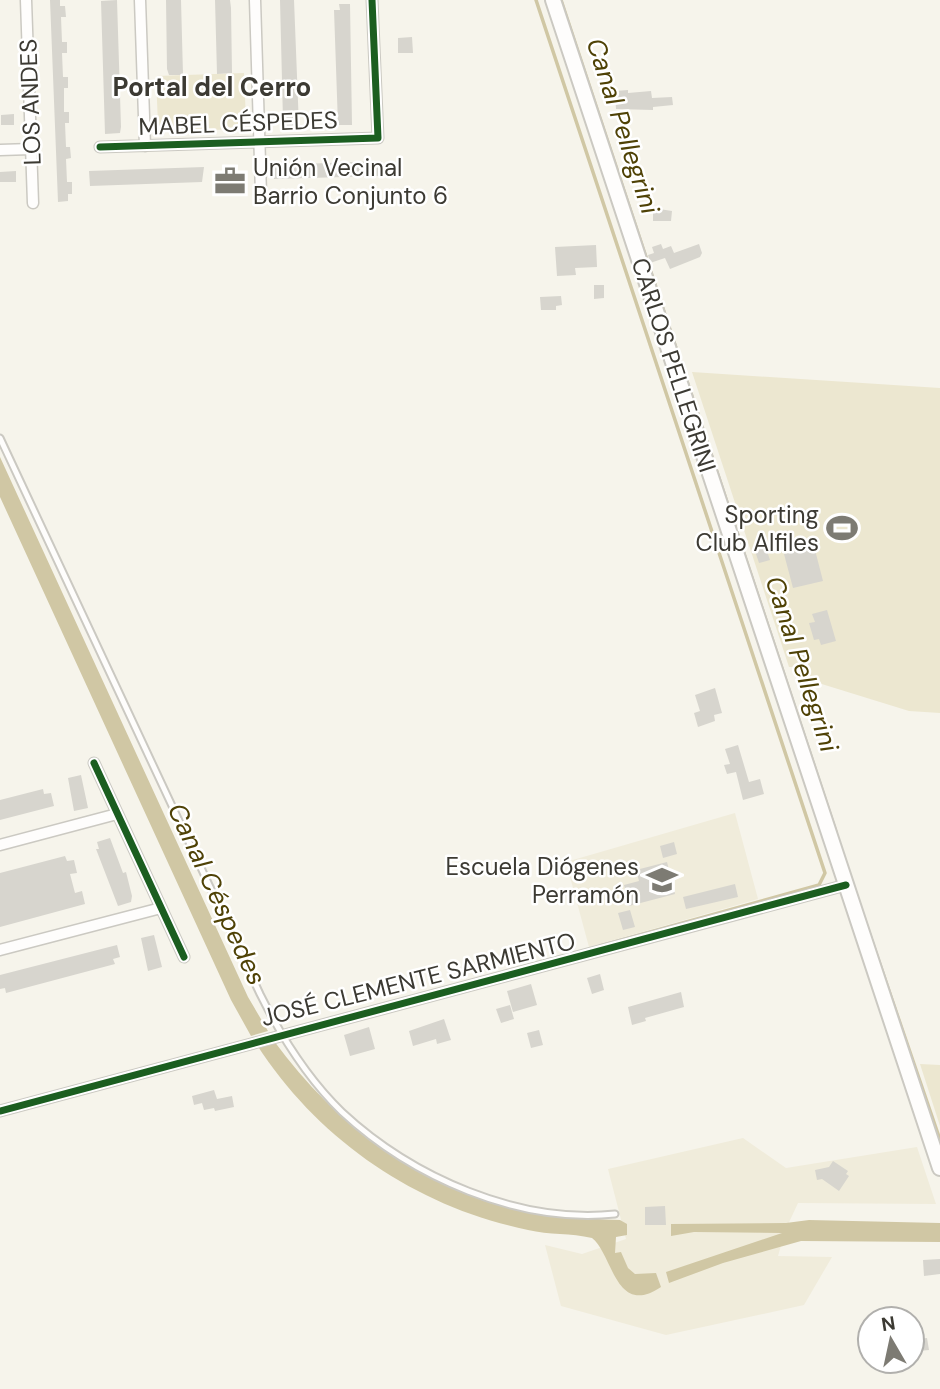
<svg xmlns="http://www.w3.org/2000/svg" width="940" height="1389" viewBox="0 0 940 1389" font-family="'DM Sans',sans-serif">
  <rect width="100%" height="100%" fill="#f6f4eb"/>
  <path fill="#f0ecdb" d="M735,813L758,899L589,947L566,862Z
    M743,1138L786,1168L917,1147L936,1204L798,1203L785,1231L778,1256L832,1257L804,1305L666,1335L561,1306L545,1245L582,1254L626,1239L608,1169Z"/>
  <path fill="#ece7d0" d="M244,73L246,121L238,129L165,132L158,124L156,76Z
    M692,372L940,388V713L909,711L812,681L806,667H789Z
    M920,1064L940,1065V1126Z"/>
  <path fill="#d0c7a4" d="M0,457L248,997L268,1031L251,1036L231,1000L0,497Z
    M274,1041C362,1160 472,1217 620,1220L627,1224V1235L616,1237L615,1253L621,1252L628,1268L635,1274L656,1273L661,1287C615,1318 613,1254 592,1238C571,1233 549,1235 528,1230C417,1207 319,1141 257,1045Z
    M809,1220L940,1223V1242L801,1241L723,1263L669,1283L666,1272L782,1233L694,1232L671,1236V1224L786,1223Z"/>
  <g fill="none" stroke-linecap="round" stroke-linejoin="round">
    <path stroke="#d0c7a4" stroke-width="3.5" d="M536,0L825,873L819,885L600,946
      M561,0L836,832
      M860,906L940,1140"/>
  </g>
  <path fill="#d7d5ce" d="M50,0H60V6H65L66,17H61L62,42H67V53H62L63,77H68V88H64V112H69V123H65L66,147H70L71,158L66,159L67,182H72V194H68V201L58,202Z
    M117,0L121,127L120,133L105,134L101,1Z
    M166,0H181L183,75H169L167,69Z
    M215,0H230L231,8L232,73L217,74Z
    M280,0H294L299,127H284L283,121Z
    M339,4H350L352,125H338L334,10H340Z
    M412,37L413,53H398V38Z
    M628,90V93L651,91L652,98L672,97L673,105L653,107V110L616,109L615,91Z
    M14,114V125H1V115Z
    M382,161L379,176L274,179L273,165Z
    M204,167L202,182L90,186L89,171Z
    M16,171V182H0V172Z
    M653,208L672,211L671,221H653Z
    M661,244L663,249L671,246L674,253L699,244L702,253L700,257L670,269L665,258L650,263L648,255L654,253L652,247Z
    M596,245L597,267L575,268L576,275L557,276L555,247Z
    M594,285H604V298L594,299Z
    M561,296L562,305L556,306V310H541L540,297Z
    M765,545L770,560L759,563L754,548Z
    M814,546L823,581L793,588L784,554Z
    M827,610L836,641L821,645L819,639L814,640L809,623L815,622L812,614Z
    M715,688L722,713L714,715L715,721L698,727L694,713L700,711L695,695Z
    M738,745L749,782L760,779L764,794L743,800L736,772L727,774L724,765L730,764L725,749Z
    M81,775L88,808L74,811L68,778Z
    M43,789L44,794L51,793L54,806L0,820V800Z
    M110,838L123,873L126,872L132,896L131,902L118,906L96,849H99L97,842Z
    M674,842L677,854L663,858L660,846Z
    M65,856L67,861L74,860L77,873L70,874L75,893L82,891L85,904L0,927V873Z
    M667,862L675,894L629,906L624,885L639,881L636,870Z
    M735,884L738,897L686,909L683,897Z
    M630,910L635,927L623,930L618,913Z
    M154,935L162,967L148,971L141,938Z
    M117,945L120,957L113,959L115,964L6,993L5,988L0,989V975Z
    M600,974L604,990L592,994L587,978Z
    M531,984L537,1005L513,1012L507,991Z
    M681,992L684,1007L645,1018L646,1021L632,1025L628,1007Z
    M510,1005L514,1019L501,1023L496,1009Z
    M444,1019L451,1040L437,1044L436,1039L413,1046L409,1031Z
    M369,1027L375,1049L350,1056L344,1035Z
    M539,1030L543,1045L531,1048L527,1033Z
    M214,1090L217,1099L232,1096L234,1107L215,1111L214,1108L204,1110L202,1103L194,1105L192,1096Z
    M833,1161L848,1171L846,1174L849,1176L839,1191L822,1179L817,1180L815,1170L829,1167Z
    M665,1206L666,1225H645V1207Z
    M940,1259V1274L924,1276L923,1260Z
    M927,1338L929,1350L919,1351L917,1339Z"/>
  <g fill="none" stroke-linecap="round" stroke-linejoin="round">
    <defs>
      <path id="service" d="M0,438L260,994C281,1036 308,1079 342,1112C412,1177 518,1224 615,1214"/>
      <path id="minor" d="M26,0L33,203
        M140,0L145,146
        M255,0L261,194
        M100,147L378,138L372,0
        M0,150L31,149
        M94,763L184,957
        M0,845L117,814
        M0,950L161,908
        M0,1111L846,885"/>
      <path id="secondary" d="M553,0L940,1168"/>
    </defs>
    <use href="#service" stroke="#cbc9c2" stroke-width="9"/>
    <use href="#minor" stroke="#cbc9c2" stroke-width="13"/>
    <use href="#secondary" stroke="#cbc9c2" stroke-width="18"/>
    <use href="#service" stroke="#fefdfc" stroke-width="5"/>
    <use href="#minor" stroke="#fefdfc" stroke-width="10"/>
    <use href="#secondary" stroke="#fefdfc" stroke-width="14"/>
    <defs>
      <path id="cycleway" d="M100,147L378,138L372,0
        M94,763L184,957
        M0,1111L846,885"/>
    </defs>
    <use href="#cycleway" stroke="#fff" stroke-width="11"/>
    <use href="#cycleway" stroke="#1b5e20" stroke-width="7"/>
  </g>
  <defs>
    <symbol id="office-bare" viewBox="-9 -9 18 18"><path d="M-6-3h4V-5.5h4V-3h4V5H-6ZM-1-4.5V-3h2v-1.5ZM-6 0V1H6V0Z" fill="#7d7b73" stroke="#fff" stroke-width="2.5" paint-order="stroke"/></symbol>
    <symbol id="stadium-bare" viewBox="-9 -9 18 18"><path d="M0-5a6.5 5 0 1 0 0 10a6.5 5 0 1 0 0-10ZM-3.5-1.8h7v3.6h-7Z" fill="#7d7b73" stroke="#fff" stroke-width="2.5" paint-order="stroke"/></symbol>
    <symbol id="school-bare" viewBox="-9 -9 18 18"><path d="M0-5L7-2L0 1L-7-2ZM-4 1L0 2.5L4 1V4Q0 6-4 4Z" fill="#7d7b73" stroke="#fff" stroke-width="2.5" paint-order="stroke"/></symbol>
  </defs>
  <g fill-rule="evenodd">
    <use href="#office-bare" x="208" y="159" width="44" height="44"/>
    <use href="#stadium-bare" x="820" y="506" width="44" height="44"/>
    <use href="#school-bare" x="640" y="858" width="44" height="44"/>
  </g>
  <g text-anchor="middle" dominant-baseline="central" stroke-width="5" stroke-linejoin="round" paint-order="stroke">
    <g font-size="24" fill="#3c3a33" stroke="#fff">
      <text transform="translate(30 102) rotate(-92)">LOS ANDES</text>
      <text transform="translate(238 123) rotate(-2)">MABEL CÉSPEDES</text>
      <text transform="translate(674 365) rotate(72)">CARLOS PELLEGRINI</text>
      <text transform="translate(418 979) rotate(-14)">JOSÉ CLEMENTE SARMIENTO</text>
    </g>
    <g font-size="24" fill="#3c3a33" stroke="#fff" text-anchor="end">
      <text x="253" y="167" text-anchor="start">Unión Vecinal<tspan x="253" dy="28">Barrio Conjunto 6</tspan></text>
      <text x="819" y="514">Sporting<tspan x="819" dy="28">Club Alfiles</tspan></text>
      <text x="639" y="866">Escuela Diógenes<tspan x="639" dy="28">Perramón</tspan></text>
    </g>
    <g font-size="26" font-weight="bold" fill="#3c3a33" stroke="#fff">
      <text x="212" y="87">Portal del Cerro</text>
    </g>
    <g font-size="26" font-style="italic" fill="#4f4206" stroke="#fff">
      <text transform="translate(623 126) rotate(72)">Canal Pellegrini</text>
      <text transform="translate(802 664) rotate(72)">Canal Pellegrini</text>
      <text transform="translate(217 894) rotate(65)">Canal Céspedes</text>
    </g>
  </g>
  <g transform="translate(891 1340) rotate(351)"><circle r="33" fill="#ffffff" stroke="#b1b0ad" stroke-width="2"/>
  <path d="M0-5L12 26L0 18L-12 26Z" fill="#7d7b73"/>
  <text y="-10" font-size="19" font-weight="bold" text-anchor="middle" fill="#3c3a33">N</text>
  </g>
</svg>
